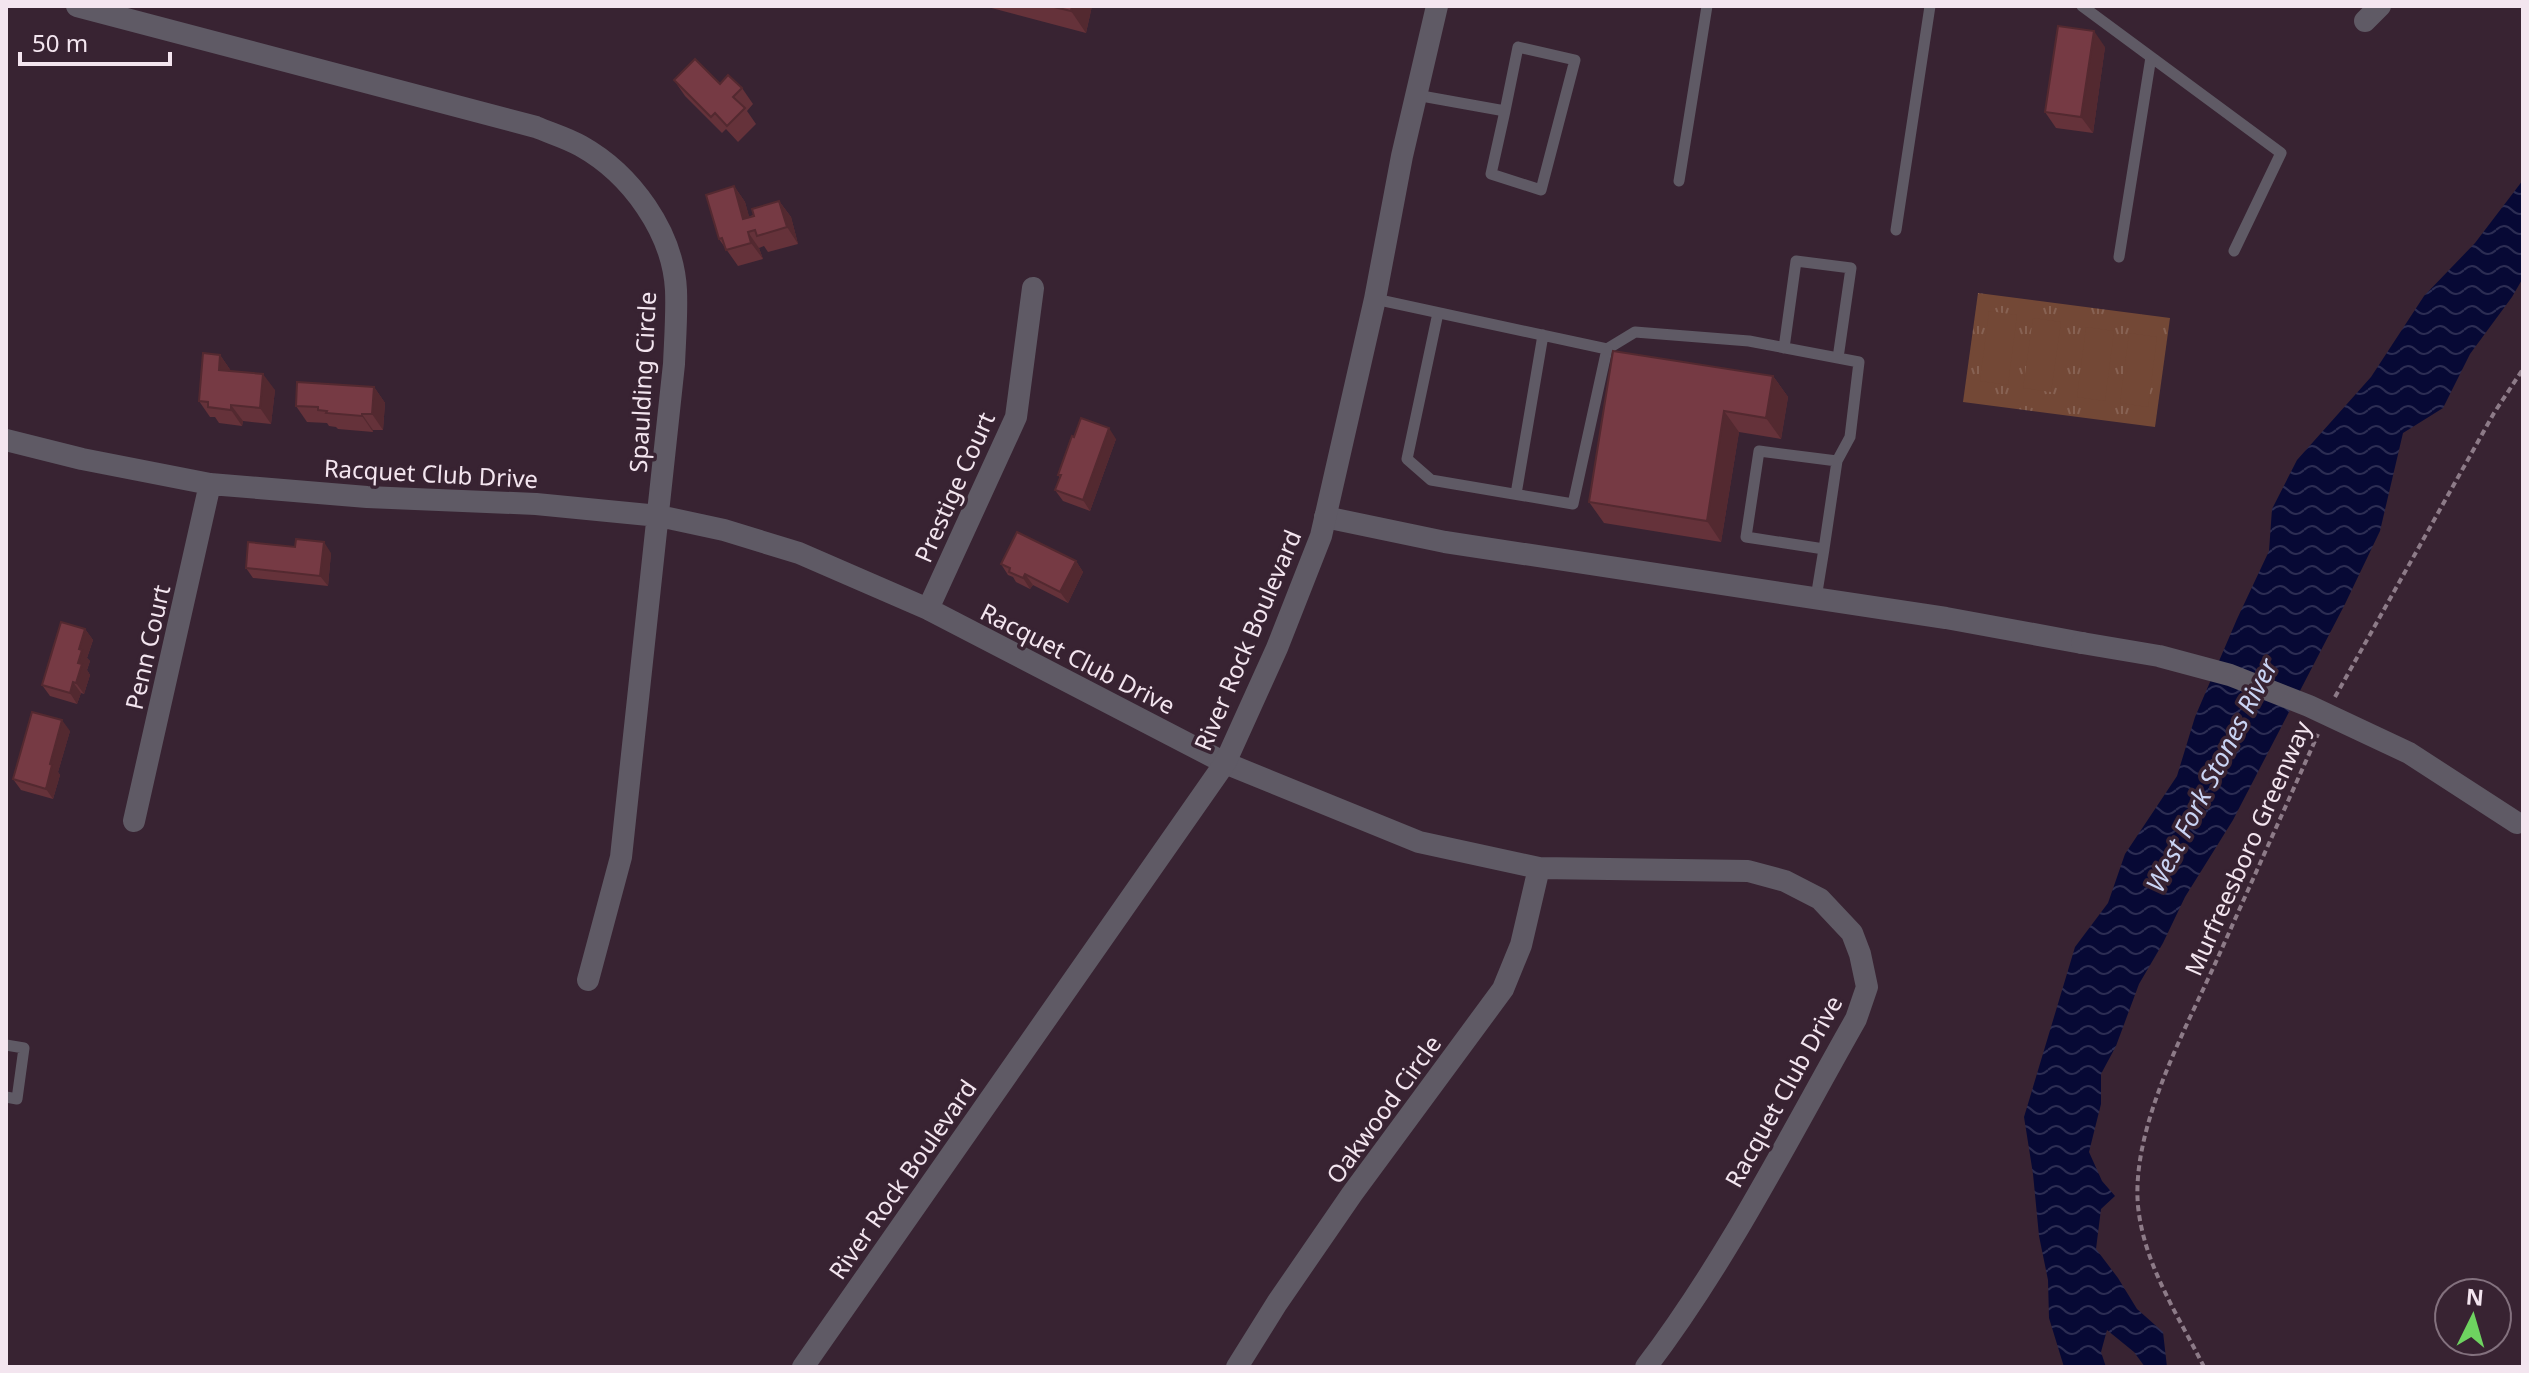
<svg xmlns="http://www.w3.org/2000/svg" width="2529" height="1373" viewBox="0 0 2529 1373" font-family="'Noto Sans',sans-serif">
  <defs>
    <pattern id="grass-tufts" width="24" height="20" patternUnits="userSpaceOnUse" patternTransform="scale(2)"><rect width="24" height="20" fill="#734836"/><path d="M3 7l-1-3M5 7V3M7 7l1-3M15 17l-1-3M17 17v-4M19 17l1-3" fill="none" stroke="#876253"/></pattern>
    <pattern id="water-waves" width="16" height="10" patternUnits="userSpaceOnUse" patternTransform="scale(2)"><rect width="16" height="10" fill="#070935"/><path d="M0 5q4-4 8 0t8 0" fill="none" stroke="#2c2d53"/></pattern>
  </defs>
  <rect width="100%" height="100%" fill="#382332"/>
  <path fill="url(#grass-tufts)" d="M1978,293L2170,318L2155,427L1963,402Z"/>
  <path fill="#734836" d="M1989,311L2017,315L2008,385L1980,381Z
    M2033,318L2061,322L2051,392L2023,388Z
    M2086,327L2114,331L2105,401L2077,397Z
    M2129,333L2157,337L2148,407L2120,403Z"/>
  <path fill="url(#water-waves)" d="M2523,180V278L2512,297L2470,354L2443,408L2403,433L2380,531L2345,604L2233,820L2185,897L2163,943L2139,984L2116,1046L2101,1074V1104L2089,1152L2102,1181L2115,1196L2101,1209L2096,1249L2118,1278L2137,1309L2163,1332L2167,1367H2145L2134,1352L2107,1330L2101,1352L2106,1367H2064L2049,1318L2048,1280L2039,1236L2033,1174L2024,1117L2075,947L2108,903L2125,854L2177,776L2195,717L2237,619L2269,551L2272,509L2297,460L2371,377L2424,296L2475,243Z"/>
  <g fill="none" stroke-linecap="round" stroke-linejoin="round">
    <path stroke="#8d7b88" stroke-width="4" stroke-dasharray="6 4" stroke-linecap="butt" d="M2335,697L2494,413L2523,369
      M2204,1367C2178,1315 2144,1265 2138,1206C2131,1126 2187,1027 2219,955C2252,881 2285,808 2318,734"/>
    <path stroke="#5f5a65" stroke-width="11" d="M2082,6L2281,153L2234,251
      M1416,95L1505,111L1518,47L1575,60L1541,190L1491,174L1505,111
      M1679,181L1707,6
      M1896,230L1930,6
      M2119,257L2151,57
      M1375,299L1607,349L1573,504L1431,480L1407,459L1438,313
      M1784,348L1796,261L1851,268L1838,358
      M1607,349L1635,332L1749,341L1859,362L1850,437L1837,461L1759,451L1746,537L1824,549L1816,598
      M1516,494L1543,335
      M1824,549L1837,461
      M6,1045L24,1048L17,1099L6,1097"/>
    <path stroke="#5f5a65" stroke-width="22" d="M77,6L536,127C550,133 567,138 581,146C631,174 673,232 676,290C677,315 675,340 674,364L621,857L588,980
      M2365,21L2380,6
      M6,440L82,459L210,484L367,497L536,504L659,516L724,530L799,553L928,609L1225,763L1419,842L1539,868L1748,871L1785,881L1820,899L1852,933L1860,954L1867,987L1856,1019C1789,1137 1728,1259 1646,1367
      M1325,517L1445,542L1946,618L2082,643
      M928,609L1016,417L1033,288
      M134,821L210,484
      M1237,1367L1277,1303L1352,1194L1503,989L1521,945L1539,868"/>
    <path stroke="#5f5a65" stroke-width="22" d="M803,1367L1225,763L1277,648L1321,536L1375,299L1402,156L1437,6"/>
    <path stroke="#5f5a65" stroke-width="22" d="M2082,643L2159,656L2230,675L2309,706L2409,753L2517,823"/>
  </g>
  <path fill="#65323a" d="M984,6H1092L1086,33Z
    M2105,47L2093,133L2056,128L2045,112Z
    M674,80L720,84L742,88L753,104L747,111L756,124L738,142L726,129L722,133L685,96Z
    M734,186L745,202L749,217L779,201L791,217L798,244L768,252L764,246L759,248L763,259L738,266L719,239Z
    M220,355L231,371L275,390L271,424L243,421L242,426L219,423L215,417H210L199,401Z
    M1773,376L1788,397L1781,439L1739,432L1721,542L1604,523L1589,502Z
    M374,387L385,403L383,430H373V432L338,429L336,427L329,426L327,423L307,422L296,406Z
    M1074,437L1116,439L1090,511L1063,501L1055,490L1060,478L1058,475Z
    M331,553L328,586L253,578L246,568Z
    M1076,561L1083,572L1068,603L1033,585L1030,589L1016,582L1013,577L1008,575L1001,564Z
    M85,629L93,640L87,658L90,661L87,670L90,675L84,694L81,693L77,704L50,696L42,685Z
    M70,731L58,772L60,775L53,799L21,790L13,779Z"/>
  <path fill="#532930" d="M1072,6H1092L1086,33L1071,11Z
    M2094,31L2105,47L2093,133L2081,117Z
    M734,186L745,202L753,230L743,219Z
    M779,201L791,217L798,244L787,227Z
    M748,232L759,248L763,259L751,243Z
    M220,355L231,371L219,370Z
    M263,374L275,390L271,424L260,408Z
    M1773,376L1788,397L1781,439L1766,418Z
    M374,387L385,403L383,430L372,414Z
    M231,405L243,421L242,426L231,410Z
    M1724,411L1739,432L1721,542L1707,521Z
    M362,414L373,430V432L362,416Z
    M1109,428L1116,439L1090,511L1083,500Z
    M324,542L331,553L328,586L320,576Z
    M1076,561L1083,572L1068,603L1060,592Z
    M1025,574L1033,585L1030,589L1023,578Z
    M85,629L93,640L87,658L90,661L87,670L90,675L84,694L76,683L79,649Z
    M73,682L81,693L77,704L70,693Z
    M62,720L70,731L58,772L60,775L53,799L46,789L50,764Z"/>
  <path fill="#763a44" stroke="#532930" stroke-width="2" d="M1050,6H1072L1071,11Z
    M2058,26L2094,31L2081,117L2045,112Z
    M695,59L720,84L728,75L742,88L733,97L745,108L727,126L715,113L711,117L674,80Z
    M734,186L743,219L754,216L752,209L779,201L787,227L757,236L755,230L748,232L751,243L726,250L722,238L719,239L706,195Z
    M1613,351L1773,376L1766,418L1724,411L1707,521L1589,502Z
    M203,353L220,355L219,370L263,374L260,408L231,405V410L208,407V402L199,401Z
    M297,382L374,387L372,414H362V416L326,413L327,411L318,410V407L296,406Z
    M1081,418L1109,428L1083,500L1055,490L1061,475H1058L1072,436L1074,437Z
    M1017,532L1076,561L1060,592L1025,574L1023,578L1009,572L1010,568L1001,564Z
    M296,539L324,542L320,576L246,568L248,542L295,547Z
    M61,622L85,629L79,649L82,650L78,663L82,664L76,683L73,682L70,693L42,685Z
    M32,712L62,720L50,764L52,765L46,789L13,779Z"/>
  <g text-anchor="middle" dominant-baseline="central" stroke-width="7" stroke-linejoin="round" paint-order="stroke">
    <g font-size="24" fill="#f3e5ef" stroke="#382332">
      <text transform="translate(642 382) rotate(-87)">Spaulding Circle</text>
      <text transform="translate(431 473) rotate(3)">Racquet Club Drive</text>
      <text transform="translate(954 487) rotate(-66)">Prestige Court</text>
      <text transform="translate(1247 640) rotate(-67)">River Rock Boulevard</text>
      <text transform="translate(147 647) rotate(-77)">Penn Court</text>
      <text transform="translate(1078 658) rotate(27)">Racquet Club Drive</text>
      <text transform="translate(2247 848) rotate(-66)">Murfreesboro Greenway</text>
      <text transform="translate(1783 1091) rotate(-61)">Racquet Club Drive</text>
      <text transform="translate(1383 1109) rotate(-54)">Oakwood Circle</text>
      <text transform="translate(902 1179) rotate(-55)">River Rock Boulevard</text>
    </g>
    <g font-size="26" font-style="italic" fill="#cad4f4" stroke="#382332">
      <text transform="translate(2211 775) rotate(-63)">West Fork Stones River</text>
    </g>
  </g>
  <rect width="2529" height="1373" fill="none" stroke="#f3e5ef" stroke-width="16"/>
  <g transform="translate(2473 1317) rotate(5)"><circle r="38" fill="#382332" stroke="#83717e" stroke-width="2"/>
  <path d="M0-6L14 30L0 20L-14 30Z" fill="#6ed360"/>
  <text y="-12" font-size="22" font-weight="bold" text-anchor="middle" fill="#f3e5ef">N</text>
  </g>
  <path d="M20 52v12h150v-12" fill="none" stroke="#f3e5ef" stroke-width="4"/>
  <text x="32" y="52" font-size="24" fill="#f3e5ef" stroke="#382332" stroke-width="6" paint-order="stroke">50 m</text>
</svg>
